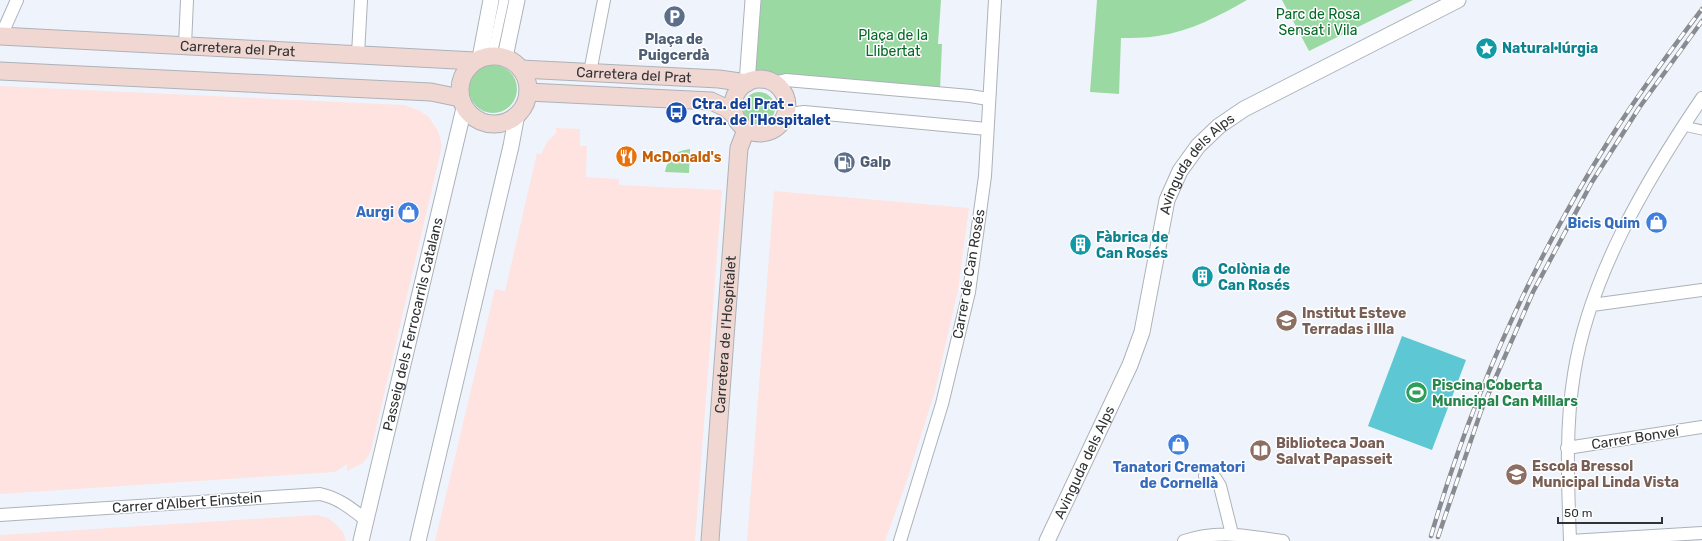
<svg xmlns="http://www.w3.org/2000/svg" width="1702" height="541" viewBox="0 0 1702 541" font-family="Rubik,sans-serif">
  <rect width="100%" height="100%" fill="#eff4fc"/>
  <path fill="#fee3e1" d="M0,86L404,105L418,110L428,116L438,131L442,146L371,450L369,455L363,463L347,471V464L335,472L0,494Z
    M556,128L580,129V146H587L586,177L619,179V185L722,190L695,541H435L495,289L505,291L537,153L541,154L547,142L556,133Z
    M774,191L969,208L958,290L935,391L905,486L885,541H747Z
    M317,515L328,518L336,524L343,532L346,541H0V535Z"/>
  <path fill="#9bd9a3" d="M761,0H941L938,44H942L940,90L758,74L754,69Z
    M1097,0H1247C1219,16 1191,31 1158,36C1146,38 1133,38 1121,38L1119,94L1090,92Z
    M1282,0H1413L1309,51Z
    M469 89a24 24 0 1 1 48 0a24 24 0 1 1-48 0Z
    M743 108a16 16 0 1 1 32 0a16 16 0 1 1-32 0Z
    M690,149L689,173L665,172C668,157 675,151 690,149Z"/>
  <path fill="#5dc8d4" d="M1402,336L1466,360L1432,450L1368,426Z"/>
  <g fill="none" stroke-linecap="round" stroke-linejoin="round">
    <defs>
      <path id="pedestrian" d="M494,46L504,0
        M1684,126L1702,130"/>
      <path id="minor" d="M1,36L17,0
        M185,45L187,0
        M358,54L361,0
        M590,72L604,0
        M773,83L786,80L970,96L988,99
        M785,115L804,112L987,129
        M1592,305L1702,290
        M1567,448L1702,427
        M1205,476L1215,478L1220,486L1232,534
        M0,515L320,494C339,498 352,509 366,520
        M900,541L942,404L969,292L985,176L995,0
        M1184,541C1219,529 1247,536 1283,541
        M1570,541C1568,485 1565,429 1574,374C1589,277 1647,179 1702,98
        M1570,541L1702,533"/>
      <g id="tertiary">
        <path d="M505,57L517,0"/>
        <path d="M480,58L491,0"/>
        <path d="M747,83L753,0"/>
        <path id="s1" d="M361,541L464,108"/>
        <path d="M418,541L511,146L517,114"/>
        <path id="s2" d="M1047,541L1130,365L1142,332L1167,200L1180,171L1198,146L1219,126L1244,109L1458,0"/>
      </g>
      <g id="secondary">
        <path id="s3" d="M0,36L475,61"/>
        <circle cx="494" cy="90" r="34"/>
        <path id="s4" d="M521,69L719,79L747,83"/>
        <path d="M0,71L431,92L460,98"/>
        <circle cx="760" cy="106" r="27"/>
        <path d="M528,92L711,101L726,108L735,116"/>
        <path id="s5" d="M710,541L739,148L746,130"/>
      </g>
    </defs>
    <use href="#pedestrian" stroke="#adb2b9" stroke-width="11"/>
    <use href="#minor" stroke="#adb2b9" stroke-width="14"/>
    <use href="#tertiary" stroke="#adb2b9" stroke-width="17"/>
    <use href="#secondary" stroke="#adb2b9" stroke-width="19"/>
    <use href="#pedestrian" stroke="#fff" stroke-width="9"/>
    <use href="#minor" stroke="#fff" stroke-width="12"/>
    <use href="#tertiary" stroke="#fff" stroke-width="15"/>
    <use href="#secondary" stroke="#f1d7d1" stroke-width="17"/>
    <defs>
      <path id="rail" d="M1431,536C1472,396 1532,262 1611,137C1639,93 1670,51 1702,9
        M1438,537L1481,411L1533,292L1592,182L1639,108L1702,21"/>
    </defs>
    <use href="#rail" stroke="#888b90" stroke-width="4.5"/>
    <use href="#rail" stroke="#fff" stroke-width="3" stroke-dasharray="9" stroke-linecap="butt"/>
  </g>
  <defs>
    <symbol id="parking-disc" viewBox="-11 -11 22 22"><circle r="9.5" fill="#5c6f8a" stroke="#fff"/><path d="M-3.5-5.5H1a3.5 3.5 0 0 1 0 7H-1V5.5H-3.5ZM-1-3.4V-.6H.8a1.4 1.4 0 0 0 0-2.8Z" fill="#fff"/></symbol>
    <symbol id="sight-disc" viewBox="-11 -11 22 22"><circle r="9.5" fill="#0f9aa8" stroke="#fff"/><path d="M0-6L1.8-2.2L6-1.7L2.9 1.2L3.7 5.4L0 3.3L-3.7 5.4L-2.9 1.2L-6-1.7L-1.8-2.2Z" fill="#fff"/></symbol>
    <symbol id="bus-disc" viewBox="-11 -11 22 22"><circle r="9.5" fill="#1a4fb4" stroke="#fff"/><path d="M-5-6H5V4H4V6H2V4H-2V6H-4V4H-5ZM-3.5-4V0h7V-4ZM-3.5 1.2v1.5H-2V1.2ZM2 1.2v1.5H3.5V1.2Z" fill="#fff"/></symbol>
    <symbol id="restaurant-disc" viewBox="-11 -11 22 22"><circle r="9.5" fill="#e8710a" stroke="#fff"/><path d="M-5-6h1v4h1v-4h1v4h1v-4h1v5L-1.5 .5V6h-2V.5L-5-1ZM5-6V6H3V1.5H1.5Q1.5-4 5-6Z" fill="#fff"/></symbol>
    <symbol id="fuel-disc" viewBox="-11 -11 22 22"><circle r="9.5" fill="#5c6f8a" stroke="#fff"/><path d="M-5.5-6h7V0h2V4h1.3V-2.5L3-4.5l.8-.8L6-3V5H2.5V1h-1V6h-7ZM-4.2-4.7v3.2H.2V-4.7Z" fill="#fff"/></symbol>
    <symbol id="shop-disc" viewBox="-11 -11 22 22"><circle r="9.5" fill="#3f7fe0" stroke="#fff"/><path d="M-5-2.5h2.3a2.7 3.5 0 0 1 5.4 0H5L5.5 6h-11ZM-1.5-2.5h3a1.5 2.3 0 0 0-3 0Z" fill="#fff"/></symbol>
    <symbol id="building-disc" viewBox="-11 -11 22 22"><circle r="9.5" fill="#0f9aa8" stroke="#fff"/><path d="M-4-6H4V6H1V3H-1V6H-4ZM-2.5-4.3h1.7v1.8h-1.7ZM.8-4.3h1.7v1.8H.8ZM-2.5-1h1.7V.8h-1.7ZM.8-1h1.7V.8H.8Z" fill="#fff"/></symbol>
    <symbol id="school-disc" viewBox="-11 -11 22 22"><circle r="9.5" fill="#8d6e63" stroke="#fff"/><path d="M0-5L7-2L0 1L-7-2ZM-4 1L0 2.5L4 1V4Q0 6-4 4Z" fill="#fff"/></symbol>
    <symbol id="stadium-disc" viewBox="-11 -11 22 22"><circle r="9.5" fill="#2e9e5b" stroke="#fff"/><path d="M0-5a6.5 5 0 1 0 0 10a6.5 5 0 1 0 0-10ZM-3.5-1.8h7v3.6h-7Z" fill="#fff"/></symbol>
    <symbol id="library-disc" viewBox="-11 -11 22 22"><circle r="9.5" fill="#8d6e63" stroke="#fff"/><path d="M-6-4Q-3-5.5-.7-3.5V5Q-3 3-6 4ZM6-4Q3-5.5 .7-3.5V5Q3 3 6 4Z" fill="#fff"/></symbol>
  </defs>
  <g fill-rule="evenodd">
    <use href="#parking-disc" x="662" y="4" width="25" height="25"/>
    <use href="#sight-disc" x="1474" y="36" width="25" height="25"/>
    <use href="#bus-disc" x="664" y="100" width="25" height="25"/>
    <use href="#restaurant-disc" x="614" y="144" width="25" height="25"/>
    <use href="#fuel-disc" x="832" y="150" width="25" height="25"/>
    <use href="#shop-disc" x="396" y="200" width="25" height="25"/>
    <use href="#shop-disc" x="1644" y="210" width="25" height="25"/>
    <use href="#building-disc" x="1068" y="232" width="25" height="25"/>
    <use href="#building-disc" x="1190" y="264" width="25" height="25"/>
    <use href="#school-disc" x="1274" y="308" width="25" height="25"/>
    <use href="#stadium-disc" x="1404" y="380" width="25" height="25"/>
    <use href="#shop-disc" x="1166" y="432" width="25" height="25"/>
    <use href="#library-disc" x="1248" y="438" width="25" height="25"/>
    <use href="#school-disc" x="1504" y="462" width="25" height="25"/>
  </g>
  <g text-anchor="middle" dominant-baseline="central" stroke-width="3" stroke-linejoin="round" paint-order="stroke">
    <g font-size="14" fill="#046827" stroke="#fff">
      <text x="1318" y="14">Parc de Rosa<tspan x="1318" dy="16">Sensat i Vila</tspan></text>
      <text x="893" y="35">Plaça de la<tspan x="893" dy="16">Llibertat</tspan></text>
    </g>
    <g font-size="14" font-weight="bold" fill="#4e5e75" stroke="#fff">
      <text x="674" y="39">Plaça de<tspan x="674" dy="16">Puigcerdà</tspan></text>
      <text x="860" y="162" text-anchor="start">Galp</text>
    </g>
    <g font-size="14" fill="#303234" stroke="#fff">
      <text stroke="none"><textPath href="#s3" startOffset="238">Carretera del Prat</textPath></text>
      <text stroke="none"><textPath href="#s4" startOffset="113">Carretera del Prat</textPath></text>
      <text stroke="none"><textPath href="#s2" startOffset="411">Avinguda dels Alps</textPath></text>
      <text transform="translate(969 274) rotate(-80)">Carrer de Can Rosés</text>
      <text stroke="none"><textPath href="#s1" startOffset="223">Passeig dels Ferrocarrils Catalans</textPath></text>
      <text stroke="none"><textPath href="#s5" startOffset="207">Carretera de l'Hospitalet</textPath></text>
      <text transform="translate(1635 438) rotate(-9)">Carrer Bonveí</text>
      <text stroke="none"><textPath href="#s2" startOffset="87">Avinguda dels Alps</textPath></text>
      <text transform="translate(187 503) rotate(-4)">Carrer d'Albert Einstein</text>
    </g>
    <g font-size="14" font-weight="bold" fill="#0d838f" stroke="#fff" text-anchor="start">
      <text x="1502" y="48">Natural·lúrgia</text>
      <text x="1096" y="237">Fàbrica de<tspan x="1096" dy="16">Can Rosés</tspan></text>
      <text x="1218" y="269">Colònia de<tspan x="1218" dy="16">Can Rosés</tspan></text>
    </g>
    <g font-size="14" font-weight="bold" fill="#164399" stroke="#fff" text-anchor="start">
      <text x="692" y="104">Ctra. del Prat -<tspan x="692" dy="16">Ctra. de l'Hospitalet</tspan></text>
    </g>
    <g font-size="14" font-weight="bold" fill="#c56008" stroke="#fff" text-anchor="start">
      <text x="642" y="157">McDonald's</text>
    </g>
    <g font-size="14" font-weight="bold" fill="#366cbe" stroke="#fff" text-anchor="end">
      <text x="394" y="212">Aurgi</text>
      <text x="1640" y="223">Bicis Quim</text>
      <text x="1179" y="467" text-anchor="middle">Tanatori Crematori<tspan x="1179" dy="16">de Cornellà</tspan></text>
    </g>
    <g font-size="14" font-weight="bold" fill="#785e54" stroke="#fff" text-anchor="start">
      <text x="1302" y="313">Institut Esteve<tspan x="1302" dy="16">Terradas i Illa</tspan></text>
      <text x="1276" y="443">Biblioteca Joan<tspan x="1276" dy="16">Salvat Papasseit</tspan></text>
      <text x="1532" y="466">Escola Bressol<tspan x="1532" dy="16">Municipal Linda Vista</tspan></text>
    </g>
    <g font-size="14" font-weight="bold" fill="#27864d" stroke="#fff" text-anchor="start">
      <text x="1432" y="385">Piscina Coberta<tspan x="1432" dy="16">Municipal Can Millars</tspan></text>
    </g>
  </g>
  <path d="M1558 517v6h104v-6" fill="none" stroke="#303234" stroke-width="2"/>
  <text x="1564" y="517" font-size="12" fill="#303234" stroke="#ffffff" stroke-width="3" paint-order="stroke">50 m</text>
</svg>
